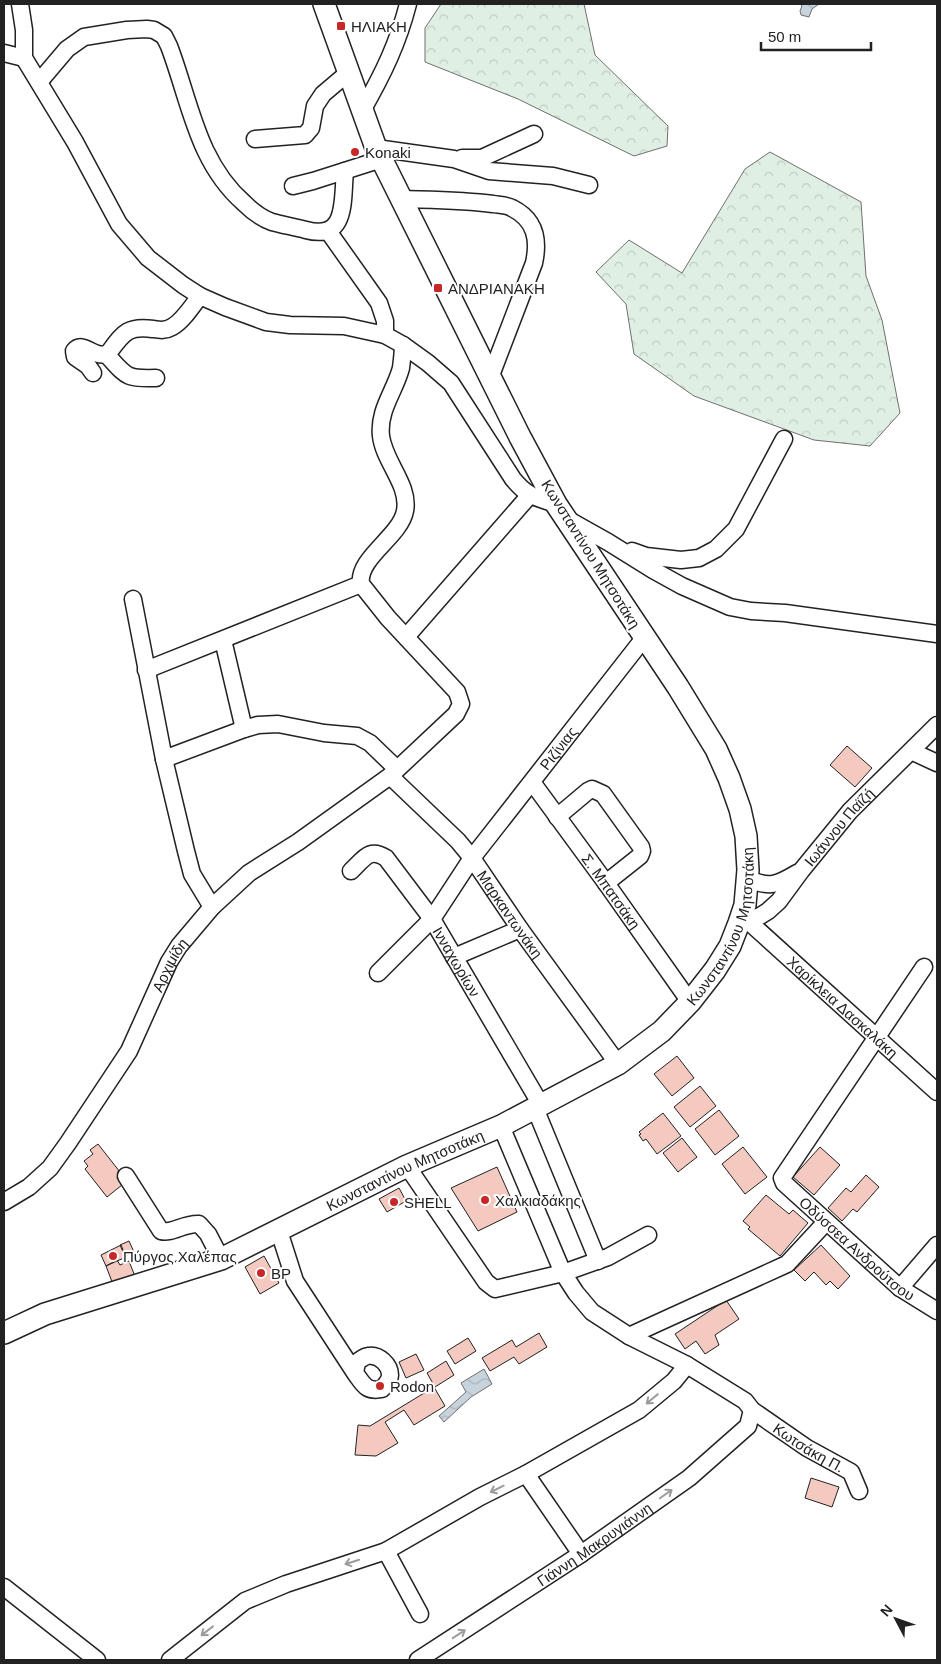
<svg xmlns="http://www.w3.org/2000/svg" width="941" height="1664" viewBox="0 0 941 1664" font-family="Helvetica,sans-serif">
  <defs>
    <pattern id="forest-crowns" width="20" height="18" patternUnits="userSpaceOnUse" patternTransform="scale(1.25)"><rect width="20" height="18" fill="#e0efe3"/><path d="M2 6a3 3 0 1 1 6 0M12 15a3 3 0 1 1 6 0" fill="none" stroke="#c0cdc2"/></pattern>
    <pattern id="water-waves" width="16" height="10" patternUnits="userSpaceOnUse" patternTransform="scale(1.25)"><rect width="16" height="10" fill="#c7d3dd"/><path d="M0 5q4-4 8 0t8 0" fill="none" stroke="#abb5bd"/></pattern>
  </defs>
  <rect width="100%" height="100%" fill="#fff"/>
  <path fill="url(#forest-crowns)" stroke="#6f6f6f" d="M441,4H584L595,55L668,126L667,146L634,156L518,99L425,62V28Z
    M770,152L861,202L866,276L882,320L900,413L870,446L814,440L694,396L634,354L626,304L596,272L629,240L682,273L745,169Z"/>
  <path fill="url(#water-waves)" stroke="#6f6f6f" d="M800,4H819L812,9L809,17L801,15L800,11L802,6Z
    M484,1369L492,1384L471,1397L444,1422L439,1416L466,1392L461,1383Z"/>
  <path fill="#f3c9c0" stroke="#222" d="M847,746L872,768L855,787L830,765Z
    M677,1056L694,1078L672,1096L654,1074Z
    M700,1086L716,1106L690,1127L674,1107Z
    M719,1110L739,1136L715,1155L695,1129Z
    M663,1113L681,1136L657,1154L646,1139L643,1141L639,1135L641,1134L639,1132Z
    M682,1138L697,1157L678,1172L663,1153Z
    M98,1144L127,1181L107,1197L85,1169L88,1166L84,1161L93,1154L90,1150Z
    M743,1147L767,1177L745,1194L722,1164Z
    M820,1147L840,1165L814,1195L793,1177Z
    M497,1167L517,1212L478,1231L451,1188Z
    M866,1175L879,1187L857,1212L853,1209L842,1221L828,1208L846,1188L851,1192Z
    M399,1188L406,1201L387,1212L379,1199Z
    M766,1195L789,1214L793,1210L808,1223L780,1256L748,1229L750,1227L743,1221Z
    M129,1241L134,1252L125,1256L120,1245Z
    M121,1245L126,1257L106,1266L101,1255Z
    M821,1245L850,1276L838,1289L830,1281L826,1285L814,1272L805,1281L794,1270Z
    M264,1256L279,1283L260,1294L245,1267Z
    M117,1260L120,1265L129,1261L136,1279L114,1287L106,1266Z
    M726,1300L739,1319L715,1335L719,1345L705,1354L696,1341L685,1349L675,1334Z
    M539,1333L547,1347L519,1364L514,1357L490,1371L482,1358L512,1340L516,1347Z
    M468,1338L476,1351L455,1364L447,1351Z
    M416,1354L424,1370L406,1378L399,1362Z
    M446,1361L454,1375L435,1387L427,1373Z
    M434,1387L445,1406L414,1425L404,1410L385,1422L398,1443L376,1456L355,1455L358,1425L370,1426Z
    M811,1478L839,1487L832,1507L805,1498Z"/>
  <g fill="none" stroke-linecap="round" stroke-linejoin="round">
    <defs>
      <g id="minor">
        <path d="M20,4L24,30V58L75,142L119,224L148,258L183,285L200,296L225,307L266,322L290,325L344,326L385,335L403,345L428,363L451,383L513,479C528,497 535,497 556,504"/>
        <path d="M4,53L24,58"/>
        <path d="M39,82L67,49L84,37L127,30L147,29L154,30L164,36L169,46C190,101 197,162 244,203C252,211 261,218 272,222C283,225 295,227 306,230C348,241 342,200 345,171"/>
        <path d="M363,109C383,74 398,43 408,4"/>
        <path d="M255,139L305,135L311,128L315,106L323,94L349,72"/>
        <path d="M376,148L454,159L489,171L553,176L589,185"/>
        <path d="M462,158H482L534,134"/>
        <path d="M293,186L313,181L382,159"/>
        <path d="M401,199C432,200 463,200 493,204C499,205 507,205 512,208C536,220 539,240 534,263L490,378"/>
        <path d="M328,231L379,303L385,321V335"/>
        <path d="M107,355C127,377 126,379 156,378"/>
        <path d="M93,373L88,366L75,357L74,351C81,342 89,352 98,354C101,355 104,354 107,355C122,335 126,325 153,329C160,330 165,331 172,327C183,321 192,306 200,296"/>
        <path d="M567,519L608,542L653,570L682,586L730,607L751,611L785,613L937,634"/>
        <path d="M632,551L646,556L681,560L699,558L716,549L736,529L784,439"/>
        <path d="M133,599L164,759L186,851L192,874L212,907"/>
        <path d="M406,637L529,496"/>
        <path d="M223,640L244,729"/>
        <path d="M146,670L361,584"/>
        <path d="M911,751L937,763"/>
        <path d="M164,759L244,729L258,725L278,724L324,733L357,736L370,743L397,769"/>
        <path id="s1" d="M390,776L458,841L472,858L520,929L618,1064"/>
        <path id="s2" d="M532,782L606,883L690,1002"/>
        <path d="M557,817L588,791L592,789L603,794L641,847L642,851L640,856L606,883"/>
        <path id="s3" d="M351,871C364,859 369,847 386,858L432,919L541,1105"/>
        <path d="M748,879C770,888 777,885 797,873"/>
        <path id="s4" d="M748,921L937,1092"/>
        <path id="s5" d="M739,923L760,916L768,911L779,901L801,871L850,811L937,725"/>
        <path d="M454,957L520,929"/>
        <path id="s6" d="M924,967L782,1178L784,1183L900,1288L937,1311"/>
        <path id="s7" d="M378,973L432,919L472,858L644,638"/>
        <path d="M535,1108L598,1261"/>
        <path id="s8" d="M501,1126L563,1273L576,1293L592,1312L629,1336L687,1365L745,1401L752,1410L807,1448L851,1472L859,1491"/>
        <path d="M407,1166L486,1282L495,1289L563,1273L608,1257L648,1235"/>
        <path d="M126,1176L161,1231C172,1234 184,1223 199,1224L208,1234L221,1259"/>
        <path id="s9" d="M4,1202L29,1187L50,1168L68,1143L129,1051L169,962L179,946L212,907L249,873L298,842L390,776L456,714L461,704L457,692L388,618L361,584C357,558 400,537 405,511C410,485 384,462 381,436C378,410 395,391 401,368C402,360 403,352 403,345"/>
        <path d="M279,1231L295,1281L355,1373C364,1385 366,1392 382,1389C385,1385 390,1381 390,1375C390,1365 379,1354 368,1356C365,1356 360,1360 357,1362L355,1373"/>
        <path d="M900,1288L937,1245"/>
        <path d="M629,1336L787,1264L826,1222"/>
        <path d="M526,1474L581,1554"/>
        <path d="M386,1551L420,1614"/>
        <path d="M4,1587L97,1660"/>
        <path d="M170,1660L245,1601L286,1584L386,1551L480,1497L526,1474L639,1410L674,1381L687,1365"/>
        <path id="s10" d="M418,1660L581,1554L689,1478L748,1426L752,1410"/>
      </g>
      <g id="major">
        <path id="s11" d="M4,1333L45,1314L221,1259L407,1166L501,1126L618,1064L662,1031L690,1002L715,970L730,946L739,923L745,905L748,870L746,836L740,809L729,778L716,749L678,687L556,504L520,437L376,148L324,4"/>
      </g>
    </defs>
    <use href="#minor" stroke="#222" stroke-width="19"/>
    <use href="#major" stroke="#222" stroke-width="24"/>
    <use href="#minor" stroke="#fff" stroke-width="16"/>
    <use href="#major" stroke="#fff" stroke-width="21"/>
  </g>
  <defs><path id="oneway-shaft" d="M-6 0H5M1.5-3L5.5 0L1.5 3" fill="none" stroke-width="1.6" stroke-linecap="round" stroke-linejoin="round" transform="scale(1.25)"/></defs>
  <g stroke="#9c9c9c">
    <use href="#oneway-shaft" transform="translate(652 1399) rotate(140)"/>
    <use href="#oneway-shaft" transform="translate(497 1489) rotate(154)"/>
    <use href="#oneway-shaft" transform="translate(666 1494) rotate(-35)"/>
    <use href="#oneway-shaft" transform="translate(352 1562) rotate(162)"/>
    <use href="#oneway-shaft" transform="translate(207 1631) rotate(142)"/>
    <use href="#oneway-shaft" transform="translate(459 1634) rotate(-33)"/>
  </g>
  <g fill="#c62828" stroke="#fff" stroke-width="2">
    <rect x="336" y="21" width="10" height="10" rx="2.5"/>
    <circle cx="355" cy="152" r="5"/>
    <rect x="433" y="283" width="10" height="10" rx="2.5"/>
    <circle cx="485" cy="1200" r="5"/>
    <circle cx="394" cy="1202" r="5"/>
    <circle cx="113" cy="1256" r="5"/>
    <circle cx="261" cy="1273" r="5"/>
    <circle cx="380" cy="1386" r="5"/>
  </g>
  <g text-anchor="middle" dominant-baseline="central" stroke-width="4" stroke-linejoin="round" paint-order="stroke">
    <g font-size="15" fill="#222" stroke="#fff" text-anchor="start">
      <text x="351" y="26">ΗΛΙΑΚΗ</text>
      <text x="365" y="152">Konaki</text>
      <text x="448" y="288">ΑΝΔΡΙΑΝΑΚΗ</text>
      <text x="495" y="1200">Χαλκιαδάκης</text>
      <text x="404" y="1202">SHELL</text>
      <text x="123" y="1256">Πύργος Χαλέπας</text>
      <text x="271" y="1273">BP</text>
      <text x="390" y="1386">Rodon</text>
    </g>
    <g font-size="15" fill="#222" stroke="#fff">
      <text transform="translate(591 554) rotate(58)">Κωνσταντίνου Μητσοτάκη</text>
      <text stroke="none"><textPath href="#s7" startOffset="289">Ριζίνιας</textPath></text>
      <text stroke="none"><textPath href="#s5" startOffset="142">Ιωάννου Παϊζή</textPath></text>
      <text stroke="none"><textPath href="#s2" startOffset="135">Σ. Μπατσάκη</textPath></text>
      <text stroke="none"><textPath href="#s1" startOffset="184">Μαρκαντωνάκη</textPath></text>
      <text stroke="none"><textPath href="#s11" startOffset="852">Κωνσταντίνου Μητσοτάκη</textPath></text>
      <text stroke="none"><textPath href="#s3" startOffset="168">Ινναχωρίων</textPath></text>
      <text stroke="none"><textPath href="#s9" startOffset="294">Αρχιμίδη</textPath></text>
      <text stroke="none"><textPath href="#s4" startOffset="128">Χαρίκλεια Δασκαλάκη</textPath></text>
      <text stroke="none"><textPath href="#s11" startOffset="434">Κωνσταντίνου Μητσοτάκη</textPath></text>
      <text stroke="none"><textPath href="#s6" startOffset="358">Οδύσσεα Ανδρούτσου</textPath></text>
      <text stroke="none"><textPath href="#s8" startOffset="465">Κωτσάκη Π.</textPath></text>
      <text stroke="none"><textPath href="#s10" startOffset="211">Γιάννη Μακρυγιάννη</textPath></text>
    </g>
  </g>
  <rect width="941" height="1664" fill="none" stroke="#222222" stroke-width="10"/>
  <g transform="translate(896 1619) rotate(311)" stroke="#ffffff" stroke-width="4" paint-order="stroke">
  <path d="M0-4L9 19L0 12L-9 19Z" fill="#222222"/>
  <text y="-8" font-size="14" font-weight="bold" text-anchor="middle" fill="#222222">N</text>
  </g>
  <path d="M761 42v8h110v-8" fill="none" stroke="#222222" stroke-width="2.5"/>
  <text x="768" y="42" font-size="15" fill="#222222" stroke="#ffffff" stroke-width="4" paint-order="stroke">50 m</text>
</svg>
